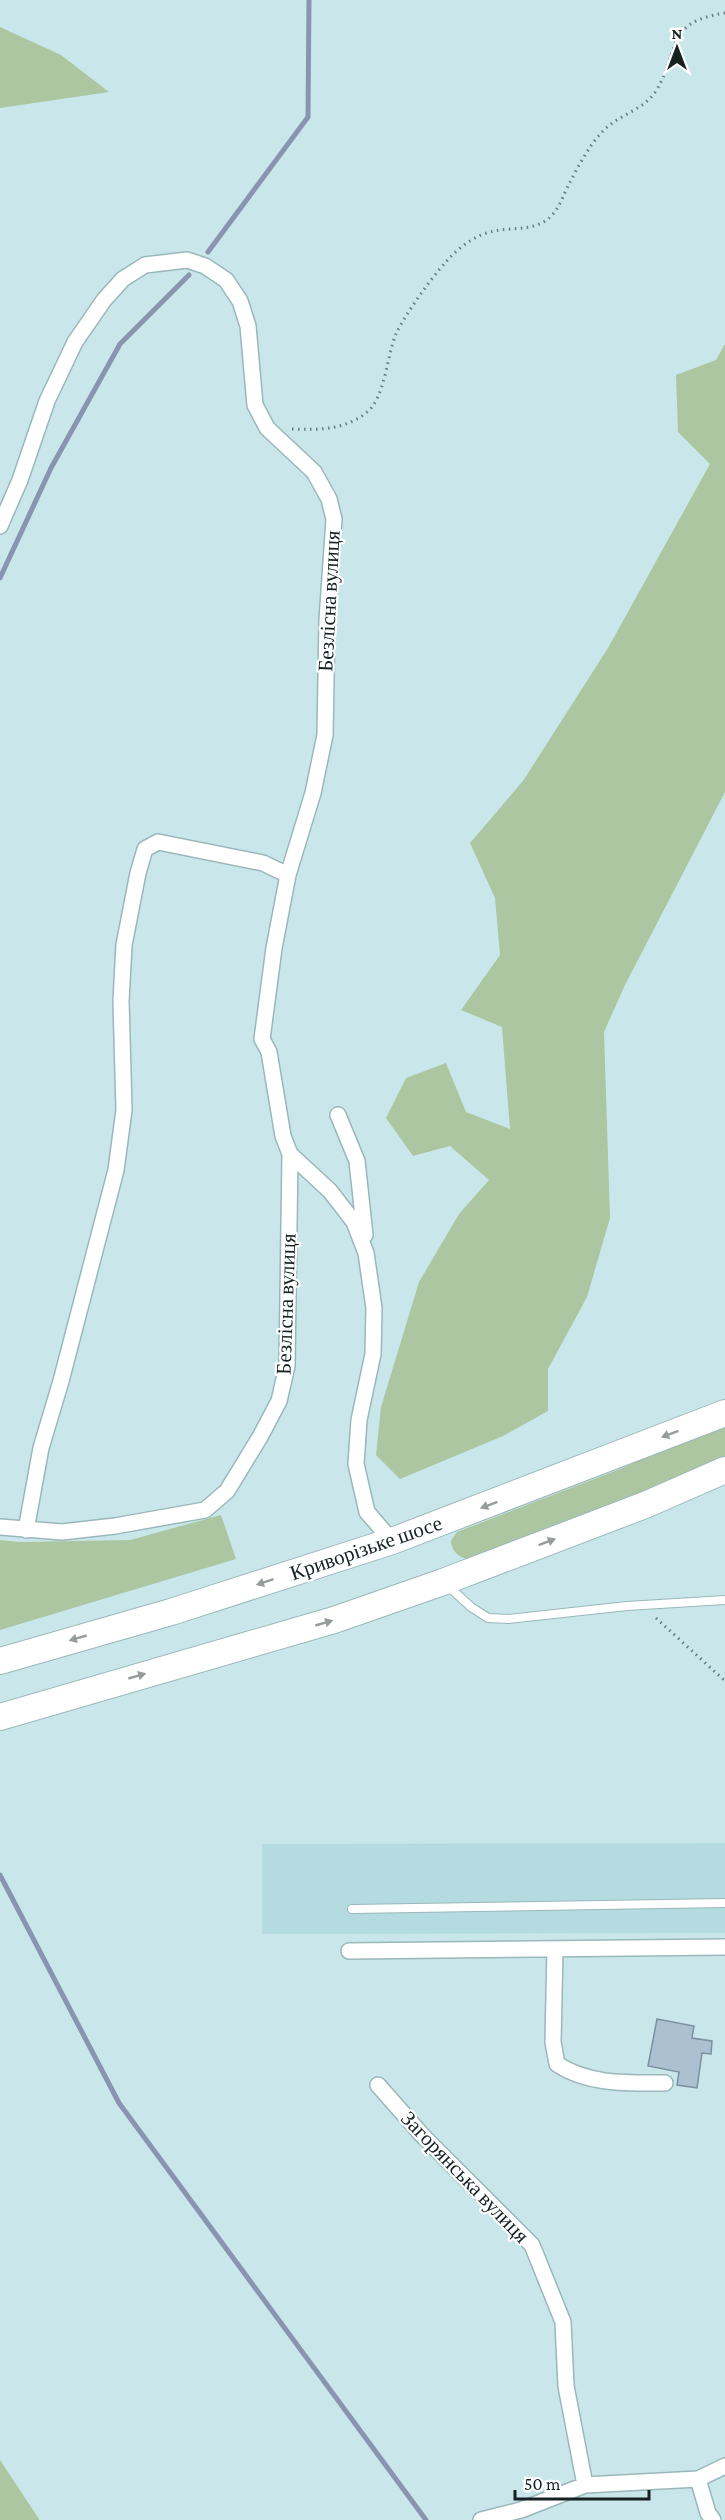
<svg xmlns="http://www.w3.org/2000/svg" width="725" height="2520" viewBox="0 0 725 2520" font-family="'Crimson Pro',serif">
  <rect width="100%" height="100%" fill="#c9e7ea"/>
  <path fill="#b4dbdf" d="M725,1843V1933L262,1934V1844Z"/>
  <path fill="#abc6a1" d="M0,27L61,55L109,92L0,108Z
    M725,344V792L625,985L604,1032L610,1218L587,1297L548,1369V1411L503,1436L400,1479L376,1455L381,1407L419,1282L459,1214L489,1180L450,1146L413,1156L386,1118L406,1078L446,1063L466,1112L510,1129L502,1027L461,1010L500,955L495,898L470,843L523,781L608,648L710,464L678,432L676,375L716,360Z
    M725,1422V1460L473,1561C461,1558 451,1553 451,1540L457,1532L620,1469Z
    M221,1515L236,1559L0,1630V1540L19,1542L130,1540Z
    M0,2460L39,2519V2520H0Z"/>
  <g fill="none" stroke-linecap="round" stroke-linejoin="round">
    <path stroke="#8994b1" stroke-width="5" d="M208,252L308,117L309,0
      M0,578L51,468L120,344L189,275
      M0,1875L119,2103L426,2520"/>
  </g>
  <path fill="#abc0d0" stroke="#7c909f" stroke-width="1.5" d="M657,2019L694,2026L692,2038L712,2041L711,2054L702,2053L697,2088L677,2085L679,2072L648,2066Z"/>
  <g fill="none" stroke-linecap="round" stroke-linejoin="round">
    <defs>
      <path id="service" d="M447,1585L471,1607L488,1618L508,1619L627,1606L725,1600
        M352,1909L725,1903"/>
      <path id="minor" d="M0,526L20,480L47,401L75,342L104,300L123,279L145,265L187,260L205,266L226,280L240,301L248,326L255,405L267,428L314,472L329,499L334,519L327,620L325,735L313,793L288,875L274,948L262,1039L269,1052L283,1136L290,1154L330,1191L354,1222L366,1253L374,1308L373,1354L359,1420L356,1464L367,1512L392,1541
        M338,1115L357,1161L365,1235
        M0,1527L62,1532L115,1526L205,1510L227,1491L260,1437L279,1401L287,1366L290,1154
        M26,1530L41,1448L61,1381L116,1170L124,1110L121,1001L124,945L138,873L145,849L158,842L263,863L288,875
        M555,1949L553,2042L557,2064C588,2085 629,2083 665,2083
        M349,1951L725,1947
        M378,2085L422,2135L532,2245L563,2322L566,2386L585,2485
        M698,2479L708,2513L713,2520
        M481,2520L521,2510L585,2485L698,2479L725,2466"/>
      <path id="trunk" d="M0,1661L171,1612L392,1541L725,1413
        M0,1717L334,1620L443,1582L645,1505L725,1470"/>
    </defs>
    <use href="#service" stroke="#9ab7ba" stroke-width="10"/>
    <use href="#minor" stroke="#9ab7ba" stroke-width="18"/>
    <use href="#trunk" stroke="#9ab7ba" stroke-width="28"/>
    <path stroke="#687c7e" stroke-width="3" stroke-dasharray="1.5 4.5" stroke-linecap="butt" d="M292,429C319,430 344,430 366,413C385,399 387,355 396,334C404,316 432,277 445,263C457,249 472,237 490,232C512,226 537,233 553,214C560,206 564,194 568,186C578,167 588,147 602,132C617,115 643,111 656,91C682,48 663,23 725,13
      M656,1618L725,1681"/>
    <use href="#service" stroke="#fff" stroke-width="8"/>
    <use href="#minor" stroke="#fff" stroke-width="15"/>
    <use href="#trunk" stroke="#fff" stroke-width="26"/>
  </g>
  <defs><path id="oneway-solid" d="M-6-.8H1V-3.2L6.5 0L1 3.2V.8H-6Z" transform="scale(1.5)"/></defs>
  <g fill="#969b9c">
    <use href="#oneway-solid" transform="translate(670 1434) rotate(159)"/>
    <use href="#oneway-solid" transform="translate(489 1505) rotate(159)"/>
    <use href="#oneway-solid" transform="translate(547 1542) rotate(-21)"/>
    <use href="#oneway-solid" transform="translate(265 1582) rotate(162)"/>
    <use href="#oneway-solid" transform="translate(324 1623) rotate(-16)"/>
    <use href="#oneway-solid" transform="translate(78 1638) rotate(164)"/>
    <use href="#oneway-solid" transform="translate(137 1676) rotate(-16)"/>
  </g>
  <g text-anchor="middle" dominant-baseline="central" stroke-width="4.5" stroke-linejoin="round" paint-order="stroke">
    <g font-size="21" fill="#162122" stroke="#fff">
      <text transform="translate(329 601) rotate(-87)">Безлісна вулиця</text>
      <text transform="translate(286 1304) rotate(-88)">Безлісна вулиця</text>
      <text transform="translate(366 1548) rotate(-19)">Криворізьке шосе</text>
      <text transform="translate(465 2177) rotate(46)">Загорянська вулиця</text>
    </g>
  </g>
  <g transform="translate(677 48)" stroke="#ffffff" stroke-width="4.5" paint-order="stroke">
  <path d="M0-4.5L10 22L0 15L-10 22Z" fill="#162122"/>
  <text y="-9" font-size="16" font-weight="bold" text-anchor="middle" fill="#162122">N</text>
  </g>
  <path d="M515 2490v9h134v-9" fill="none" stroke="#162122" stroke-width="3"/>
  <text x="524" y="2490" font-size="18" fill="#162122" stroke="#ffffff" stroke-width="4.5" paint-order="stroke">50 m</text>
</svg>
